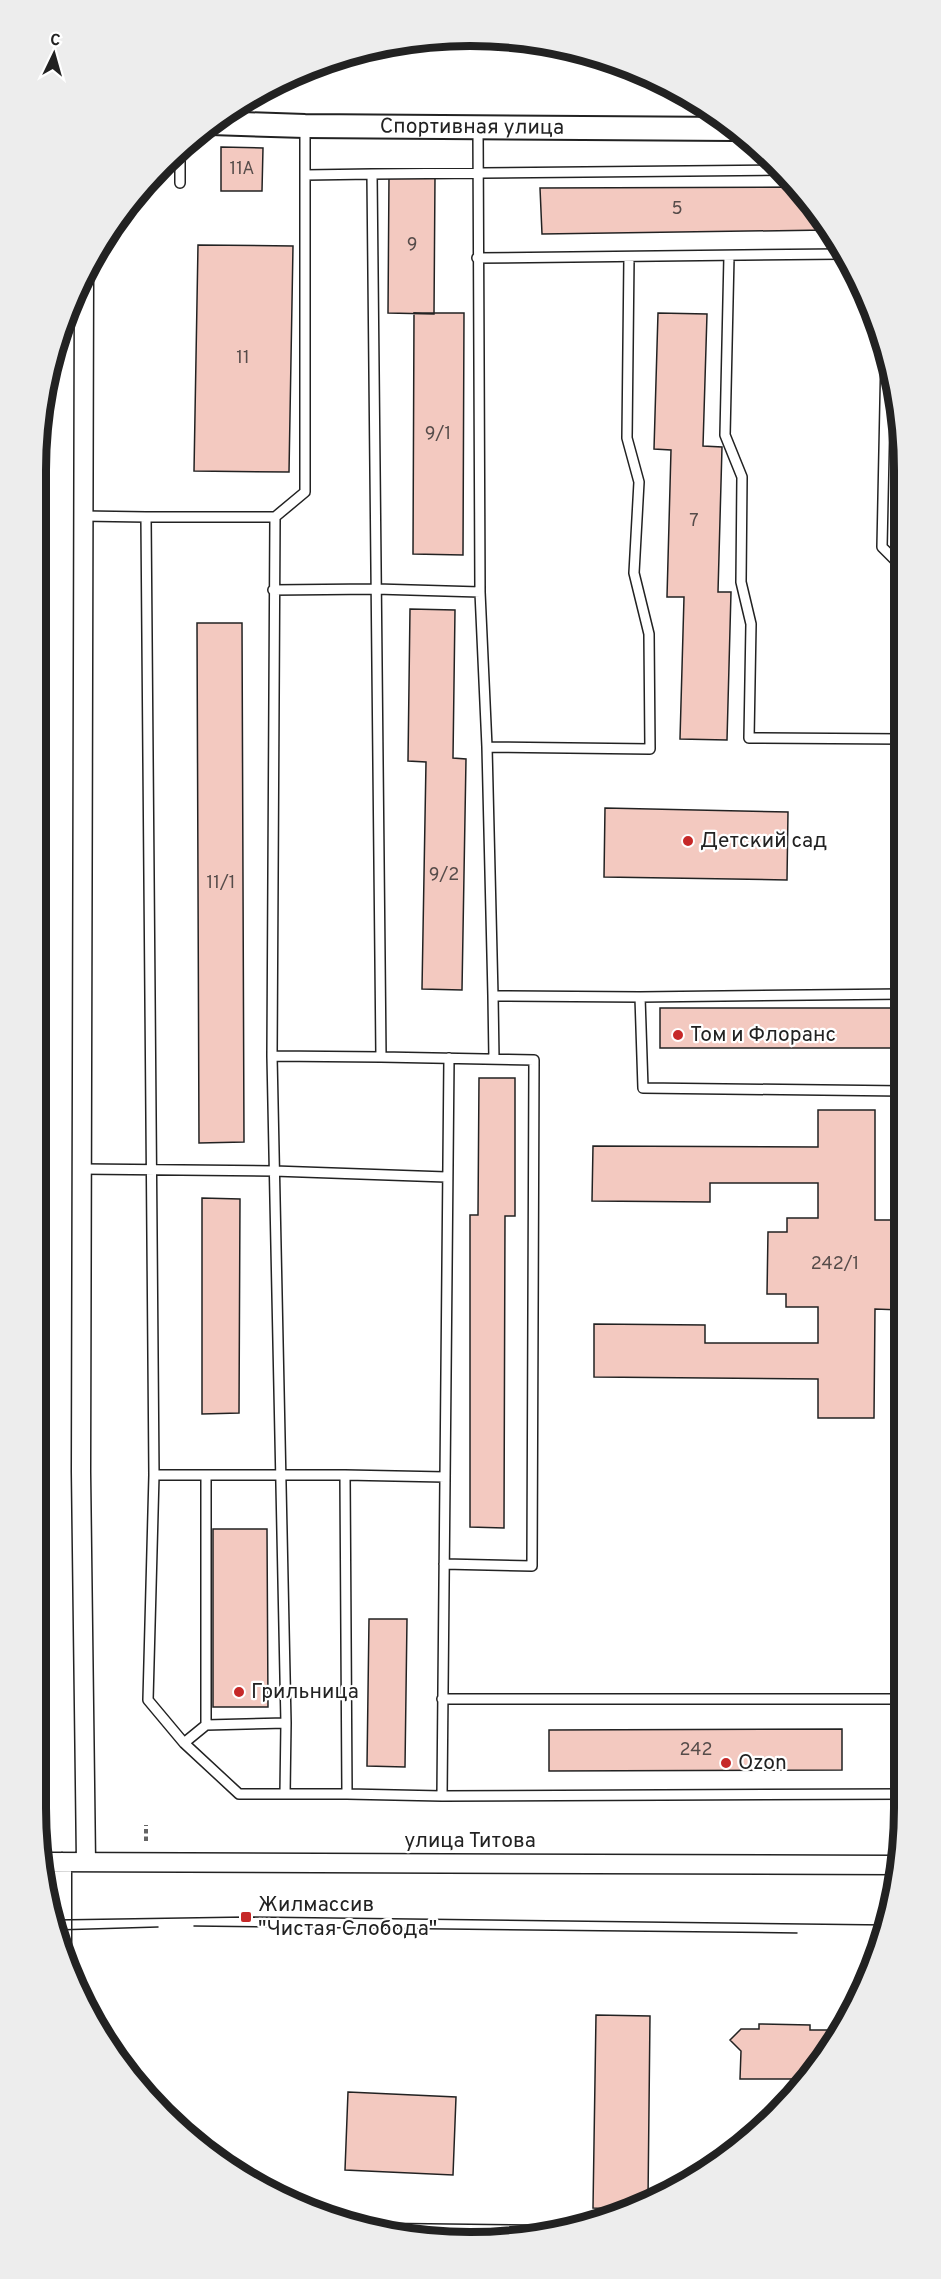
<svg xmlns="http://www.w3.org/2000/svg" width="941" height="2279" viewBox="0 0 941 2279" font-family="Overpass,sans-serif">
  <rect width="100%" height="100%" fill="#fff"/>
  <path fill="#f3c9c0" stroke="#222" stroke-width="1.5" d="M221,147L263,148L262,191H221Z
    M389,176L435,177L434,314L388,313Z
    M799,187L826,230L542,234L540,188Z
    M198,245L293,246L289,472L194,471Z
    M414,313H464L463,555L413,554Z
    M658,313L707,314L703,446L722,447L718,592H731L727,740L680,739L684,597H667L671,450L654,449Z
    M410,609L455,610L453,758L466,759L462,990L422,989L426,762L408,761Z
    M197,623H242L244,1142L199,1143Z
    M605,808L788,812L787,880L604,877Z
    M660,1008H903V1048H660Z
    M479,1078H515V1216H505L504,1528L470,1527V1215H478Z
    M818,1110H875V1220H903L904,1297H901V1310L875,1309L874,1418H818V1379L594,1377V1324L705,1325V1343H818V1307H786V1294H767L768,1232H787V1218H818V1183H710V1202L592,1201L593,1146L818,1147Z
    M202,1198L240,1199L239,1413L202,1414Z
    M213,1529H267L268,1707H213Z
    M369,1619H407L405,1767L367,1766Z
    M842,1729V1770L549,1771V1730Z
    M596,2015L650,2016L648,2200L624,2209L593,2208Z
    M759,2024L810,2025V2030H833L837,2033L815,2073L809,2079H740L741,2051L730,2040L741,2029H759Z
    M348,2092L456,2097L453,2175L345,2170Z"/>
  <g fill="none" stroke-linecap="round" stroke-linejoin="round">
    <defs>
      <path id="service" d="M305,126V492L275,517H146L154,1475H345
        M478,128L480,592L487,747L493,996L640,997L903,994
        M180,150V183
        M306,175L372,174
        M729,256L725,435L742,477L741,582L751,624L749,738L902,739
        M477,258L841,254
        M886,356L882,547L902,567
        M83,516L146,517
        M275,517L272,1056L286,1723L285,1794
        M273,590L376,589L480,592
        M487,747L650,749L649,634L634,573L639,482L627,438L629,257
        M493,996L494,1059
        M640,997L643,1088L903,1091
        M272,1056L381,1057
        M82,1169L274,1171L446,1177
        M154,1475L148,1700L184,1743L239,1794H347
        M206,1475V1725
        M445,1477L345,1475L347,1794L442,1796L905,1794
        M444,1564L532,1566L534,1060L381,1057L372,174L781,170
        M442,1699H905
        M184,1743L206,1725L286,1723
        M442,1796L449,1058"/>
      <path id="minor" d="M84,276L81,1472L86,1862
        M45,1862L896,1865
        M62,1862V1955
        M388,2233L550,2235"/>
      <g id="tertiary">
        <path id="s1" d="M211,123L305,126L734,129"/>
      </g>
    </defs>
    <use href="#service" stroke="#222" stroke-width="12"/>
    <use href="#minor" stroke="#222" stroke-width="21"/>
    <use href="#tertiary" stroke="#222" stroke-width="26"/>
    <path stroke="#646464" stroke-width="4" stroke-dasharray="4.5 3" stroke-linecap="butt" d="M146,1841V1825"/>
    <use href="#service" stroke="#fff" stroke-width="9"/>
    <use href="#minor" stroke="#fff" stroke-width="18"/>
    <use href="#tertiary" stroke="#fff" stroke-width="22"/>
    <path stroke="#222" stroke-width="1.5" d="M54,1920L246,1917L886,1925
      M194,1926L797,1933
      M56,1930L158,1927"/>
  </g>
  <g fill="#c62828" stroke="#fff" stroke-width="2">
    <circle cx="688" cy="841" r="6"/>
    <circle cx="678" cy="1035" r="6"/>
    <circle cx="239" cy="1692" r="6"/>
    <circle cx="726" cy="1763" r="6"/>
    <rect x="240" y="1911" width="12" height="12" rx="3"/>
  </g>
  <g text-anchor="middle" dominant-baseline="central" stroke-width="4.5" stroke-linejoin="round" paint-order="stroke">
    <g font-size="18" fill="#564c4a">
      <text x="242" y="169">11А</text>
      <text x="677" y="209">5</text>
      <text x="412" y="245">9</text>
      <text x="243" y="358">11</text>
      <text x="438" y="434">9/1</text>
      <text x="694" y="521">7</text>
      <text x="444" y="875">9/2</text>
      <text x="221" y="883">11/1</text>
      <text x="835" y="1264">242/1</text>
      <text x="696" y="1750">242</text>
    </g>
    <g font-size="21" fill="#222" stroke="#fff">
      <text stroke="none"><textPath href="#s1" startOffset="261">Спортивная улица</textPath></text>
      <text x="470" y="1841">улица Титова</text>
    </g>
    <g font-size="21" fill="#222" stroke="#fff" text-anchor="start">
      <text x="700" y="841">Детский сад</text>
      <text x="690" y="1035">Том и Флоранс</text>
      <text x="251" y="1692">Грильница</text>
      <text x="738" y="1763">Ozon</text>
      <text x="258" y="1905">Жилмассив<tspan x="258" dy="24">"Чистая Слобода"</tspan></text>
    </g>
  </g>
  <path d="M0 0H941V2279H0ZM470 46H470A424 424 0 0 1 894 470V1808A424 424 0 0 1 470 2232H470A424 424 0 0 1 46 1808V470A424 424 0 0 1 470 46Z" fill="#ededed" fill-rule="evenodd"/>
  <path fill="none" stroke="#222" stroke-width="8" d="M470 46H470A424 424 0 0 1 894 470V1808A424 424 0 0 1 470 2232H470A424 424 0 0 1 46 1808V470A424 424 0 0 1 470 46Z"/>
  <g transform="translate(54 54) rotate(5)" stroke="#ffffff" stroke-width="4.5" paint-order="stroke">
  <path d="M0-4.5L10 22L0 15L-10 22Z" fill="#222222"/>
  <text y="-9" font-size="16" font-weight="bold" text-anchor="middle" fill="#222222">С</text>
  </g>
</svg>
